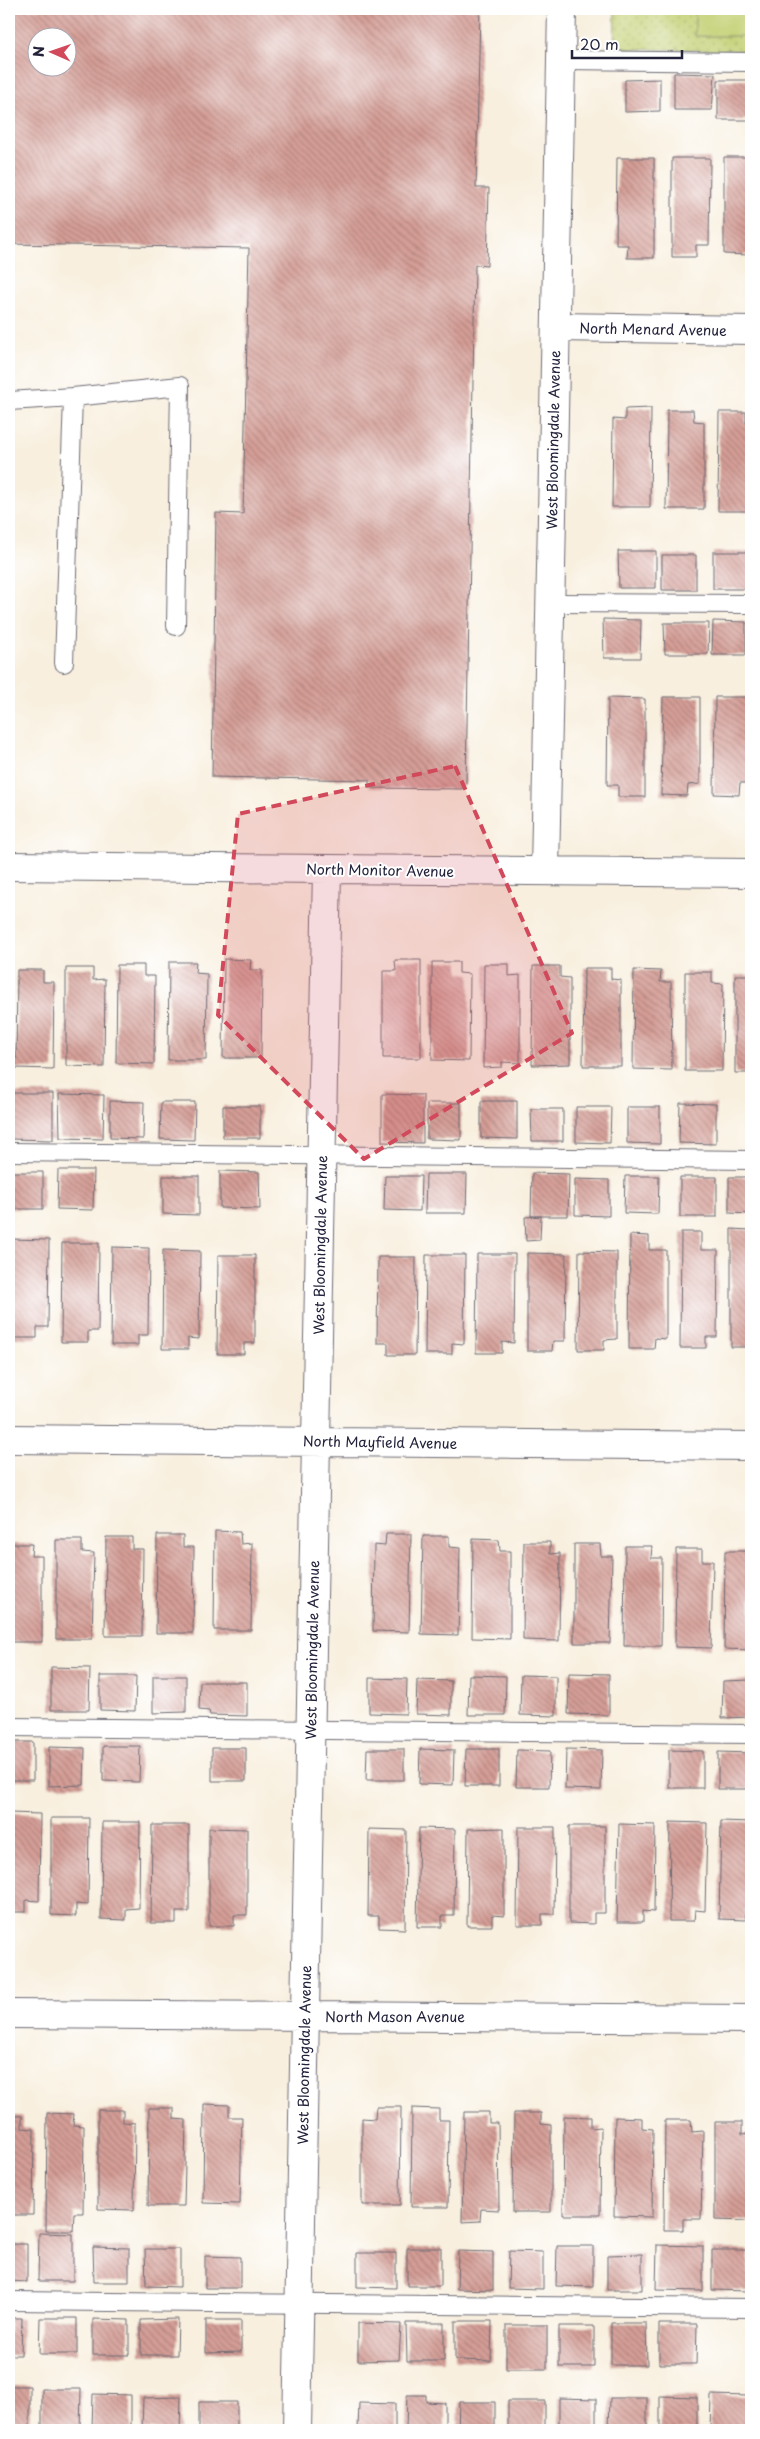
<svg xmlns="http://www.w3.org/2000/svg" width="760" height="2439" viewBox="0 0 760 2439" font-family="'Playpen Sans',sans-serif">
  <defs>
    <pattern id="park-dots" width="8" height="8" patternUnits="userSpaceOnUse" patternTransform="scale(1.25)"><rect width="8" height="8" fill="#c2cf70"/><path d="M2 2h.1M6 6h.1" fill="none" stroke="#a6b162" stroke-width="1.8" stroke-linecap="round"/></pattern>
    <pattern id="building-back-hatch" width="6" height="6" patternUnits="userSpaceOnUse" patternTransform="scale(1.25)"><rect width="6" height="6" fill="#d59e96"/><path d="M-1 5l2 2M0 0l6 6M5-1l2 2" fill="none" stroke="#ac807c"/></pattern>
  </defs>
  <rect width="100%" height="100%" fill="#fff"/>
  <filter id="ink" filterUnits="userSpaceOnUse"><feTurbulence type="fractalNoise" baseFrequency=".02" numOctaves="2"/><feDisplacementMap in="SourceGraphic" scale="10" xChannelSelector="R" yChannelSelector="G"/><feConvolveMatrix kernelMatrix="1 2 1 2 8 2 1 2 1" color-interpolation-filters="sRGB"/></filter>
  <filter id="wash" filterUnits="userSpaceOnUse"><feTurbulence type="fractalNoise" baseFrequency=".0096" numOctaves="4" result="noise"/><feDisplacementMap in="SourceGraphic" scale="20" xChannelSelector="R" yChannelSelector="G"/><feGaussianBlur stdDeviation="1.12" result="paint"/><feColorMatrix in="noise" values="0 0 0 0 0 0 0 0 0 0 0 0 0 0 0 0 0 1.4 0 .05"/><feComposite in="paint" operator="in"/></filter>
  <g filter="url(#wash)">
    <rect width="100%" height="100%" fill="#f8efde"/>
    <path fill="url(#park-dots)" stroke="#727856" d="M615,9H751V51L614,49Z"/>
    <path fill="#c2cf70" stroke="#727856" d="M695,9H751V36H695Z"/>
    <g id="blocks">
      <path fill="url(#building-back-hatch)" fill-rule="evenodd" d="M9,9H480L476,188H489L487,266L475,265L466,783L462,789L369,788V780L212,777L216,513L243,514L249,248L9,244ZM38,38H68V68H38Z
        M674,73L715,74L712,110H674Z
        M660,79V111L625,112V80Z
        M718,80H751V120H718Z
        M724,157H751V244H749V255L724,254Z
        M617,158H654V258H627L628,245H616Z
        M672,158H710L709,245H696V257H672Z
        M651,408L650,507H612L613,419L625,420V409Z
        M667,410H693L694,421L704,422V509H666Z
        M719,412H746V423H751V511H718Z
        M618,551H656V588H619Z
        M713,552H751V589H713Z
        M662,555H696V590H662Z
        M603,619L641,620L640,658H604Z
        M713,621L746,622V655H712Z
        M664,623H709L708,654H665Z
        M663,697H700V784L688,785L687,796L661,795Z
        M715,697H751V783H740L739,795L714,794Z
        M608,698L645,699V797H618V785H607Z
        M224,959L251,960L250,970H262L261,1058H223Z
        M395,960H421V1058H383V971H396Z
        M169,962H196L195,973L207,974L206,1060H168Z
        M432,962H459V973L470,974L469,1061L432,1060Z
        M484,964H509V976L520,975V1063L502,1062V1067L483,1068Z
        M117,965H144V976H155L154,1064L116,1063Z
        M533,966H560V977L570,978V1064L532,1065Z
        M66,968H93V980L105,979L104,1067L66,1066Z
        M584,968H611V979L621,980V1066H583Z
        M17,970H43V982H54L53,1069L16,1068Z
        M634,970L661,971L660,982H671L672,1070L633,1069Z
        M685,972H712V983L723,984L722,1071H685Z
        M735,975H751V1073H735Z
        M9,1093H53V1140L9,1139Z
        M59,1094L104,1095L103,1139L60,1138Z
        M382,1094L423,1095V1143L382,1142Z
        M110,1101L144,1102L143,1139L110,1138Z
        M481,1101H517V1139L481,1138Z
        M161,1102H195L194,1140L160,1139Z
        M427,1103H461V1140L427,1139Z
        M680,1103L716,1104V1144L679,1143Z
        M223,1106H260V1138H223Z
        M576,1107H611L610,1143L576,1142Z
        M627,1107H660V1144L627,1143Z
        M531,1109H563V1141H532Z
        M58,1170H94L93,1210L57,1209Z
        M220,1171L259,1172L260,1209L220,1208Z
        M9,1172H43V1209H9Z
        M532,1173L569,1174L568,1216H531Z
        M426,1174H467L466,1213H425Z
        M163,1176H199V1215L163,1214Z
        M385,1176H421L420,1211L384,1210Z
        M625,1176H659L658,1214L624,1213Z
        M680,1177H717V1217H680Z
        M729,1177H751V1214L729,1213Z
        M575,1179L609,1180V1216L575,1215Z
        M541,1216L540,1240L526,1241L525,1217Z
        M731,1229L751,1230V1347H731Z
        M681,1232H701V1250H718L717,1337H706V1348H680Z
        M630,1235L649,1236V1250H666V1339L655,1338L654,1349H629Z
        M11,1239L49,1240L48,1327H37V1338H11Z
        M62,1243H99L98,1331H88V1342H61Z
        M112,1247L149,1248L148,1335H138V1345H111Z
        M163,1250L200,1251L199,1339L188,1338V1349H162Z
        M579,1251L617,1252V1339L604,1340V1350H578Z
        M527,1253L566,1254L565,1341H553L552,1351H527Z
        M477,1254H515L514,1343L502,1342V1353H476Z
        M218,1255H255V1343H244V1354H217Z
        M426,1255H465L464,1344L452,1343V1354H425Z
        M378,1257H416L415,1355H388V1343H377Z
        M215,1531L240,1532L241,1544L252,1543L251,1630H214Z
        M386,1534H411L409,1632L373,1631L374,1545L385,1546Z
        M157,1535H183V1547H194L193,1633H156Z
        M423,1536H449V1547L460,1548L458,1635L421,1634Z
        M106,1537H132V1549H143L142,1636H105Z
        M473,1539L499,1540L500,1551H510V1639L472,1638Z
        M56,1540H82V1552L94,1553L92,1639H56Z
        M524,1542H550V1554L560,1553L559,1641L523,1640Z
        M9,1544H32L31,1556H42V1642H9Z
        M574,1544H600L601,1556H612L610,1643H574Z
        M625,1546H652L651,1558H662L661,1646H624Z
        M676,1549H702V1561H713L711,1648L675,1647Z
        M725,1551H751V1650L724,1649Z
        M51,1667L90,1668L89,1710H51Z
        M569,1673L609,1674V1715L568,1714Z
        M469,1675L506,1676L505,1715H468Z
        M521,1675L556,1676V1716L520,1715Z
        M100,1676H136L135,1711L100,1710Z
        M153,1676H186V1712L153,1713Z
        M369,1678L407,1679L406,1714L369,1713Z
        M417,1680L451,1681V1715L416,1714Z
        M751,1680V1717L722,1718L723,1681Z
        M200,1682H247V1716L210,1715L209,1711L199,1710Z
        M9,1742H33V1780H9Z
        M103,1746H140L139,1782L103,1781Z
        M49,1747L85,1748L84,1785L49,1786Z
        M212,1748H246V1781H212Z
        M367,1749H404V1780H366Z
        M420,1749L454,1750L453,1785L419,1784Z
        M466,1749H499V1786H465Z
        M566,1749L602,1750L601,1790L565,1789Z
        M517,1750L550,1751L549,1787H516Z
        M669,1750L703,1751V1788H669Z
        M718,1752L751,1753V1789H718Z
        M9,1813L40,1814L39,1901L26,1900V1912H9Z
        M51,1818H89L88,1905L76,1904V1916L51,1915Z
        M721,1821L751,1822V1909H745L746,1920L719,1919Z
        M102,1822H140L139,1908L126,1909V1920L101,1919Z
        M670,1822L707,1823L705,1911L695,1910L694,1921H669Z
        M619,1824L655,1825L654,1912L643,1911V1922H617Z
        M152,1825H189V1912H176V1923H151Z
        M569,1826H605V1913H594V1924L569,1923Z
        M518,1827H555L554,1914H542V1925H517Z
        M209,1828L247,1829V1915H234V1926H209Z
        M419,1828L455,1829L454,1916H442V1927H417Z
        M504,1828V1916L492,1915V1926H467L468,1829Z
        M369,1829L406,1830L405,1929L379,1928V1916H368Z
        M204,2104L229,2105V2117H242L240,2204L203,2203Z
        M376,2107H401L400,2205H362V2118L375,2119Z
        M149,2108H174V2119L186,2120L184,2206H148Z
        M412,2108L439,2109V2120H449L448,2207H411Z
        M98,2110H123V2122L135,2123L134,2210L98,2209Z
        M464,2112H489V2123H498L499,2210L481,2209L480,2221L462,2222Z
        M47,2113L74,2114L73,2125L84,2126L83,2213H74L73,2231H46Z
        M514,2113H541V2124L551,2125V2212H513Z
        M9,2116H22V2128L34,2129L33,2215H9Z
        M564,2116L591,2117V2128L601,2127L600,2215H563Z
        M615,2117L642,2118V2128L653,2129L652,2217L614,2216Z
        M665,2120H691L692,2132L703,2131L701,2219H683V2230H664Z
        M715,2122H742V2134L751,2133V2221L715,2220Z
        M39,2233L73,2234V2281H38Z
        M9,2244H27V2282L9,2281Z
        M657,2245L703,2246V2291L656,2290Z
        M557,2246H593V2287L556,2286Z
        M93,2247L129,2248V2282H94Z
        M407,2248H441V2286H407Z
        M145,2249H180V2287L146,2286Z
        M712,2250H749L748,2291L712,2290Z
        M458,2251L493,2252V2290L457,2289Z
        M509,2251L543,2252V2289L508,2288Z
        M357,2253H396V2288L357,2287Z
        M642,2254V2290H607V2255Z
        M205,2256L240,2257V2288H205Z
        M9,2318H22L21,2355H9Z
        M40,2318H77V2354H39Z
        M93,2319L129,2320V2355H93Z
        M178,2319L177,2355H141V2320Z
        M206,2320H241V2352L206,2353Z
        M455,2321H492L491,2361L455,2360Z
        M358,2323L401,2324L399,2360L358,2361Z
        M406,2323H444V2361H407Z
        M611,2323H646L647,2365H611Z
        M659,2324H697L696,2364H659Z
        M506,2325H547V2369H506Z
        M559,2326H594V2367H559Z
        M9,2386H30V2430H9Z
        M42,2389H81L80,2430H42Z
        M93,2394L131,2395V2430H92Z
        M407,2395H426V2402L445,2403V2430H406Z
        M711,2395L748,2396L747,2430H710Z
        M660,2396L697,2397V2430H660Z
        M181,2397L180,2430H142L143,2398Z
        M559,2398L596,2399V2430H559Z
        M610,2398H647V2430H609Z
        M508,2401H545V2430H508Z
        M199,2402H237V2430H199Z
        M459,2402H495V2430H458Z
        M359,2403L395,2404V2430H358Z"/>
    </g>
  </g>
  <g filter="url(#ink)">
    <use href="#blocks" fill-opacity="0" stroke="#6d6a74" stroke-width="1"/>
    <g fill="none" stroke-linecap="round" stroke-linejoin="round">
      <defs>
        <path id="service" d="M561,60L751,62
          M73,397L180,386L176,626
          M9,401L73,397L64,663
          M550,603L751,604
          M9,1152L751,1160
          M9,1727L751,1734
          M9,2301L751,2308"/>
        <path id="minor" d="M556,327L751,330
          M9,866L751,873
          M545,871L562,9
          M9,1439L751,1446
          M9,2014L751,2019
          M297,2430L327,869"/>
      </defs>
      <use href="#service" stroke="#6d6a74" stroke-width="20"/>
      <use href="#minor" stroke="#6d6a74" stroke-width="30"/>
      <use href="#service" stroke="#fff" stroke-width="18"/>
      <use href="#minor" stroke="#fff" stroke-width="28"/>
    </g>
  </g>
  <path fill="#d1495b" fill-opacity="0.2" stroke="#d1495b" stroke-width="4" stroke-dasharray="10 6" stroke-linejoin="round" d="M455,766L572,1033L364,1159L218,1015L238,814Z"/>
  <g text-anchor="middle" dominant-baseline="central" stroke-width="4" stroke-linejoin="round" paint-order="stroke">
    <g font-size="14" fill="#22223b" stroke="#fff">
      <text transform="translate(653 329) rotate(1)">North Menard Avenue</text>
      <text transform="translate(553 440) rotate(-89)">West Bloomingdale Avenue</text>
      <text transform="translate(380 870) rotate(1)">North Monitor Avenue</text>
      <text transform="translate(320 1245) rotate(-89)">West Bloomingdale Avenue</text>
      <text transform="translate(380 1442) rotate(1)">North Mayfield Avenue</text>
      <text transform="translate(312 1650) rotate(-89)">West Bloomingdale Avenue</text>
      <text x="395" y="2016">North Mason Avenue</text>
      <text transform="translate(304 2055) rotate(-89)">West Bloomingdale Avenue</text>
    </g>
  </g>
  <rect width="760" height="2439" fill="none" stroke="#fff" stroke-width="30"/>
  <g transform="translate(52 52) rotate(272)"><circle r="24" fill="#ffffff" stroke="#a7a7b1"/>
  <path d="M0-4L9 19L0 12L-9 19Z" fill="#d1495b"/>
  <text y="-8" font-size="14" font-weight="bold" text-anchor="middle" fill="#22223b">N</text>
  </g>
  <path d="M572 50v8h110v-8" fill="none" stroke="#22223b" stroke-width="2.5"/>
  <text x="580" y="50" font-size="15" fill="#22223b" stroke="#ffffff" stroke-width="4" paint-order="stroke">20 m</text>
</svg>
